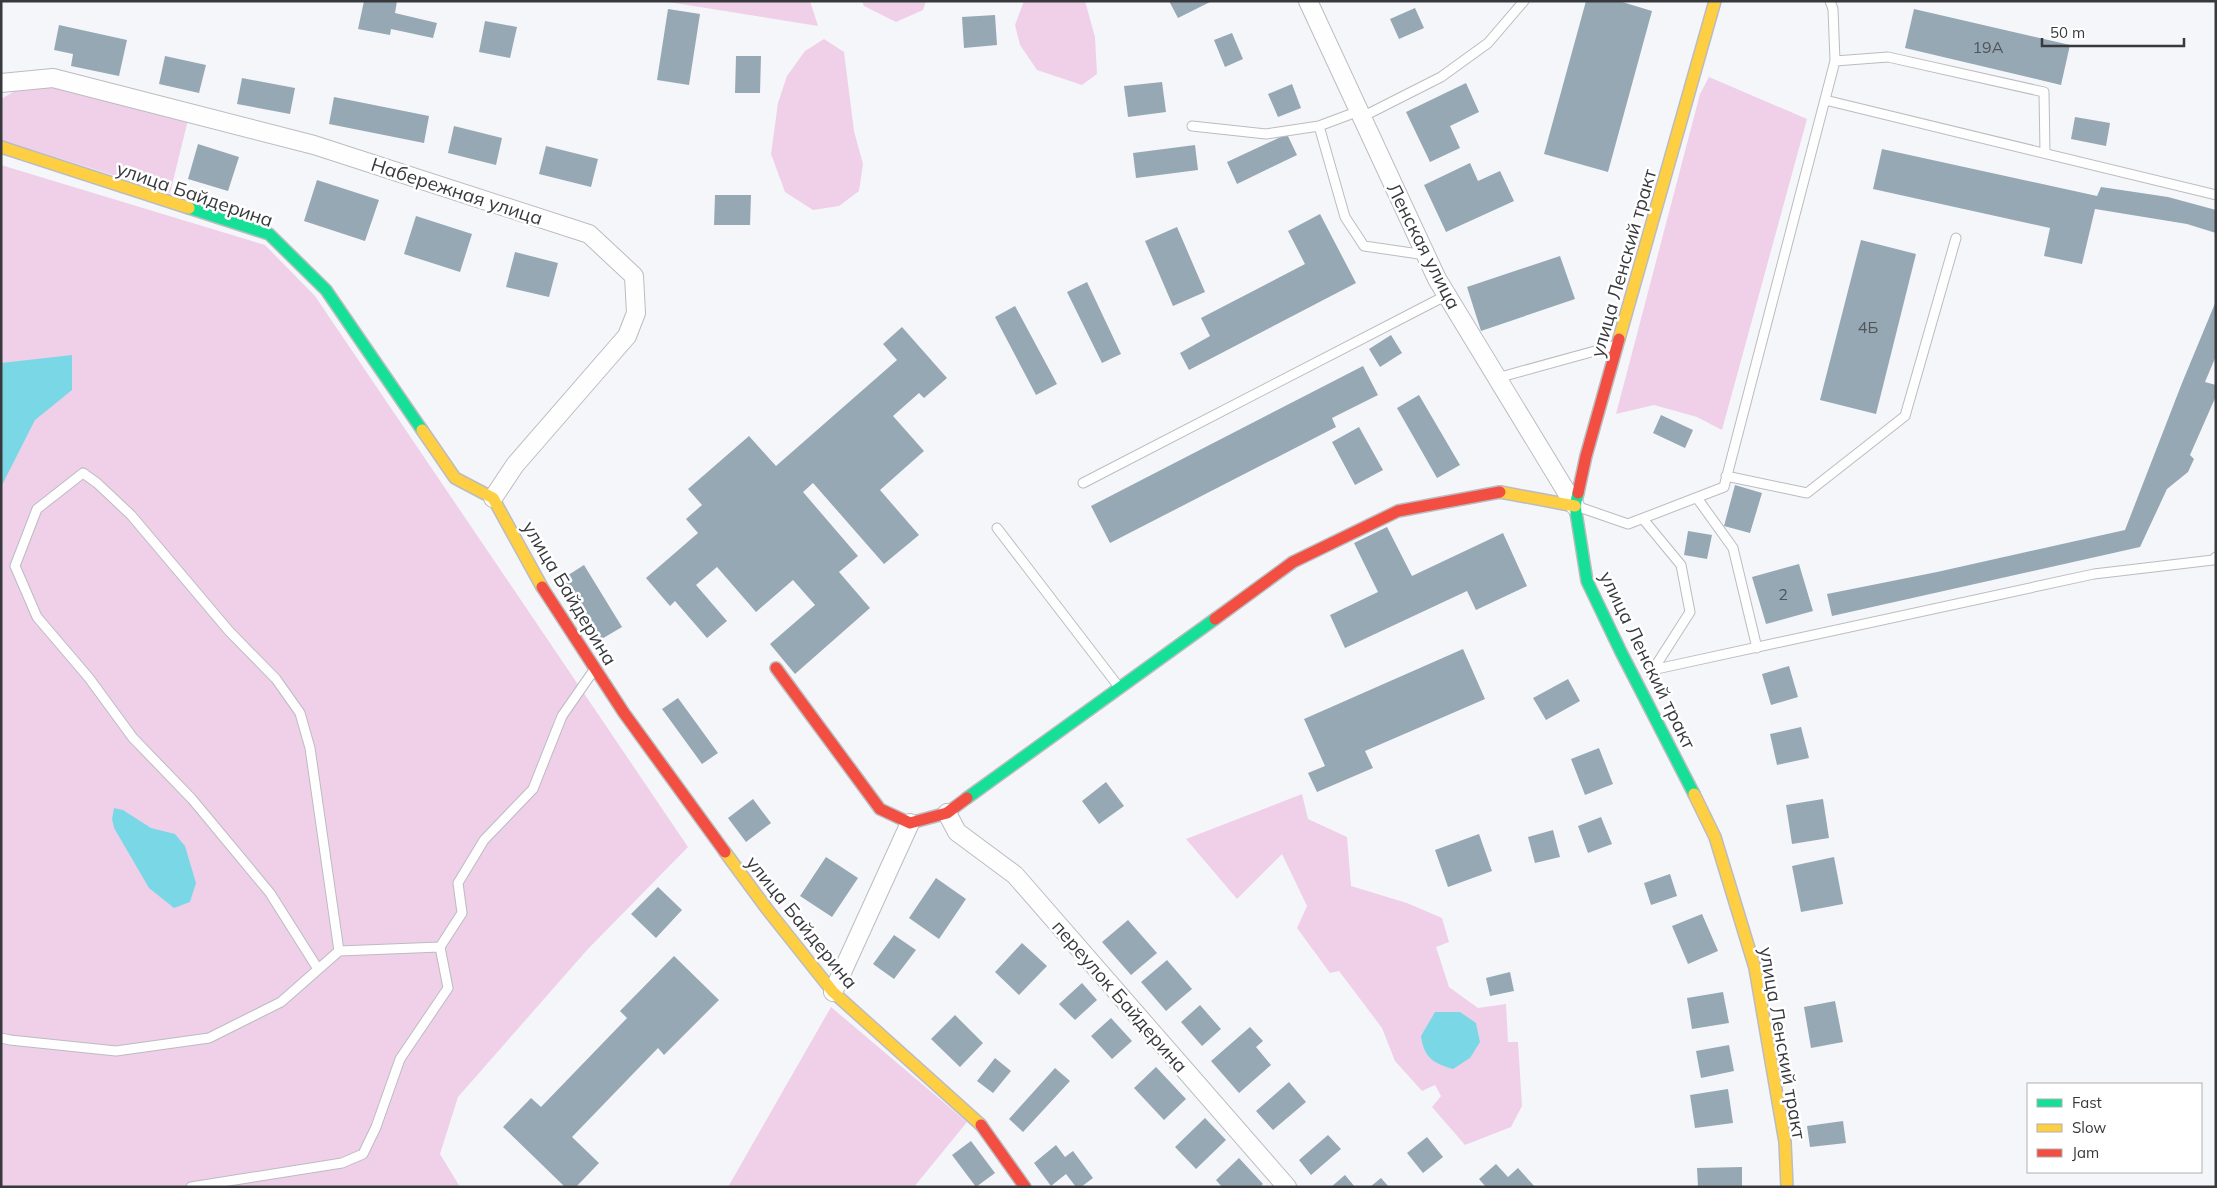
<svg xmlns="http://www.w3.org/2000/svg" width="2217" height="1188" viewBox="0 0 2217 1188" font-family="Mulish,sans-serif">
  <rect width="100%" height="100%" fill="#f5f6fa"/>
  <path fill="#efd0e8" d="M662,1H810L818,26Z
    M862,1H926L923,10L896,22L864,6Z
    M1024,1H1085L1095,37L1097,74L1082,85L1037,70L1020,45L1015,25Z
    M824,39L844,52L854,131L863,164L859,191L839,206L813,210L785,192L771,154L778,103L787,76L805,51Z
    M1709,77L1807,119L1722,430L1697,417L1654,405L1616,414L1700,94Z
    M52,85L188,120L170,193L1,140V99L15,91Z
    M1,165L265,245L315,296L688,847L587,950L458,1097L440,1154L460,1187H1Z
    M1302,794L1308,819L1347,837L1351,886L1407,903L1442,918L1449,942L1436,947L1449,987L1478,1008L1506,1004L1508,1042H1518L1522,1106L1511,1127L1465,1145L1432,1107L1441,1096L1435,1085L1422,1091L1395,1061L1382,1028L1339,971L1330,973L1297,928L1307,906L1282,854L1237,899L1186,839Z
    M831,1007L967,1122L914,1187H728Z"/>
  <path fill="#7ad8e6" d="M72,355V390L35,420L1,487V363Z
    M114,808L123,810L151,828L175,834L185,846L196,883L190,902L174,908L149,888L114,828L112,819Z
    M1435,1012H1460L1476,1023L1480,1042L1470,1058L1453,1069C1433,1063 1424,1058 1421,1036Z"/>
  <path fill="#96a8b4" d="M364,1H397L395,13L437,23L433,38L391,29L390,35L358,29Z
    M1169,1H1212L1178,18Z
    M1586,1H1619L1652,11L1608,172L1544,154Z
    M1415,8L1424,28L1399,39L1390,19Z
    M668,9L700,14L689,85L657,80Z
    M1914,9L2070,45L2061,85L1905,48Z
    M995,15L997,45L964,48L962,17Z
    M485,21L517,27L510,58L479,52Z
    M59,25L127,40L119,76L71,66L73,54L54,50Z
    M1232,33L1243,59L1225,67L1214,40Z
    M165,56L206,65L199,93L159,84Z
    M736,56H761L760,93H735Z
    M242,78L295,88L290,114L237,104Z
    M1162,82L1166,112L1128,117L1124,86Z
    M1466,83L1479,112L1450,126L1460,148L1430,162L1406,112Z
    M1292,84L1301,108L1278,117L1268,94Z
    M334,97L429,116L424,143L329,124Z
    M2075,117L2110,123L2106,146L2071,139Z
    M454,126L502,138L496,165L448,153Z
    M1287,134L1297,155L1237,184L1227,162Z
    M198,144L239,157L228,191L188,179Z
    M1195,145L1198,170L1136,178L1133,153Z
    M546,146L598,159L591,187L539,174Z
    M1882,149L2097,196L2101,187L2168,197L2216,210V233L2187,224L2095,209L2082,264L2044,256L2050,228L1873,189Z
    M1470,163L1478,181L1500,171L1514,201L1446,232L1424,185Z
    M317,180L379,200L365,241L304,221Z
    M715,195H751L750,225H714Z
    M1320,214L1356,283L1189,370L1180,353L1210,336L1201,318L1305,264L1288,231Z
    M416,216L472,234L460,272L404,254Z
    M1177,227L1205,292L1173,306L1145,241Z
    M1861,240L1916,254L1876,414L1820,400Z
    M515,252L558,263L549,297L506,287Z
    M1560,256L1575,299L1481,331L1467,287Z
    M1087,282L1121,354L1102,363L1067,292Z
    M2216,301V356L2205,382L2216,385V396L2190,455L2194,459L2188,472L2167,489L2140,547L1832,616L1827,594L1937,572L2125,530L2182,383Z
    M1015,306L1057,384L1036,395L995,317Z
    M902,327L947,378L924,398L919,393L893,416L924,451L880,490L919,535L884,564L813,483L803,492L858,556L839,572L870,608L795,674L770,644L815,605L793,580L756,612L717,567L696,585L727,621L707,638L675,601L670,606L646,578L698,533L686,519L702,505L688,489L749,436L776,466L897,360L883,344Z
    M1391,335L1402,353L1380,367L1369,349Z
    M1363,366L1378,395L1332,418L1336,427L1110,543L1091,506Z
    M1419,395L1460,465L1437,478L1397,408Z
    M1661,415L1693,430L1685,448L1653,433Z
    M1359,427L1383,470L1355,485L1332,442Z
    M1735,485L1762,493L1750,533L1724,526Z
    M1387,527L1412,576L1503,533L1527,586L1476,610L1467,591L1345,648L1330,615L1378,592L1354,543Z
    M1688,531L1712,535L1707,559L1684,555Z
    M1799,564L1813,611L1766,624L1752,577Z
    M584,565L622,627L600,640L562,579Z
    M1463,649L1485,699L1365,751L1373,768L1317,792L1308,773L1325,766L1304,719Z
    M1789,666L1798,697L1771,705L1762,674Z
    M1568,679L1580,701L1546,720L1533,698Z
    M678,698L718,753L702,764L662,709Z
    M1801,727L1809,758L1777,765L1770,734Z
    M1599,748L1613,784L1585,795L1571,759Z
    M1106,782L1124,806L1099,824L1082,801Z
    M753,799L771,823L746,842L728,818Z
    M1823,799L1829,838L1792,844L1786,805Z
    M1601,817L1612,844L1588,853L1578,826Z
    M1553,830L1560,857L1535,863L1528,837Z
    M1479,834L1492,871L1448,887L1435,850Z
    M826,857L858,878L832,917L800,896Z
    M1834,857L1843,904L1801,912L1792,866Z
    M1670,874L1677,896L1651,905L1644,883Z
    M936,878L966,899L939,939L909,918Z
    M658,887L682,910L656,938L631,914Z
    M1702,914L1718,951L1688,964L1672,926Z
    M1128,920L1157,953L1131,975L1102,942Z
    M894,935L916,950L894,979L873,964Z
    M1022,943L1047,966L1019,995L995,972Z
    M674,956L719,1000L664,1055L658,1048L572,1137L599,1163L576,1187H565L503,1127L531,1098L541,1107L627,1018L620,1011Z
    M1167,960L1192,989L1166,1011L1141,982Z
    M1510,972L1514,991L1490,996L1486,978Z
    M1082,983L1097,1000L1075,1020L1059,1004Z
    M1723,992L1729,1023L1692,1029L1687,998Z
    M1835,1001L1843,1042L1811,1048L1804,1007Z
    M1200,1005L1221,1029L1202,1046L1181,1022Z
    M955,1015L983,1043L960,1067L931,1039Z
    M1111,1018L1132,1041L1112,1059L1091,1036Z
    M1250,1027L1263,1041L1256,1047L1271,1065L1239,1093L1211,1061Z
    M1729,1045L1734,1071L1701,1078L1696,1051Z
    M995,1058L1011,1071L993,1093L977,1081Z
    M1156,1067L1186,1099L1164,1120L1134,1088Z
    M1055,1068L1070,1081L1023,1132L1009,1119Z
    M1289,1082L1306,1102L1273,1130L1256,1111Z
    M1728,1089L1733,1123L1695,1128L1690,1095Z
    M1205,1118L1226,1140L1196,1169L1175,1147Z
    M1843,1121L1846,1143L1810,1147L1807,1126Z
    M1328,1135L1341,1149L1311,1175L1299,1160Z
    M1427,1137L1443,1157L1423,1173L1407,1153Z
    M971,1141L995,1173L976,1187L952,1155Z
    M1056,1145L1065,1157L1073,1151L1093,1178L1081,1187H1076L1066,1174L1051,1186L1034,1163Z
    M1239,1158L1263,1184L1260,1187H1222L1216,1180Z
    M1496,1164L1508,1177L1518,1168L1535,1187H1486L1479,1179Z
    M1742,1167V1187H1698L1697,1168Z
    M1345,1175L1355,1187H1331Z
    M1381,1178L1389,1187H1370Z"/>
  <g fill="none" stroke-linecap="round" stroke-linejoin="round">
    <defs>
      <path id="lane" d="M1830,1L1833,9L1835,61
        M1825,100L2216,195
        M1362,117L1441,77L1488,43L1524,1
        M1192,126L1266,134L1319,126L1359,111
        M1319,126L1345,217L1364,246L1426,255
        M1497,378L1613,346
        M1726,476L1807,493L1905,416L1956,238
        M1083,483L1447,295
        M1697,498L1733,548L1757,648
        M1579,507L1628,524L1724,487L1835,61L1888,57L2044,92L2045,153
        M1643,519L1681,565L1690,612L1651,673
        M997,528L1119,687
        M1652,670L2094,574L2213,560L2216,557
        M318,969L270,893L192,799L133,738L89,678L37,617L15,566L37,509L83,473L97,483L131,515L229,631L276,679L300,713L310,748L339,951
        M1,1038L10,1040L116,1051L209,1038L281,1002L339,951L440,947L462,913L458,883L484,840L533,789L562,716L594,670
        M191,1187L342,1163L363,1154L376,1127L400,1059L448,988L440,947"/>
      <path id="street" d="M1308,1L1437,279L1575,506
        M1,83L53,78L314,145L589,234L634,276L636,313L627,336L515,465L493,498
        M947,813L957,832L1015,875L1287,1187
        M833,992L910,823"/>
      <path id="fast" d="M189,208L269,234L326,290L422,430
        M1578,493L1575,506L1587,581L1621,652L1694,794
        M967,798L1215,619"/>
      <path id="slow" d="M1,147L189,208
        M1619,339L1715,1
        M422,430L455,478L493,498L542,587
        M1500,492L1575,506
        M1694,794L1715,837L1755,968L1785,1142L1787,1187
        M725,852L767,909L833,992L981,1125"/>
      <path id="jam" d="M1578,493L1586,456L1619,339
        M542,587L624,713L725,852
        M1215,619L1293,562L1398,511L1500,492
        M776,668L880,809L910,823L947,813L967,798
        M981,1125L1025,1187"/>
    </defs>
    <use href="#lane" stroke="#bbbcc0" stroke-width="11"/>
    <use href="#street" stroke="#bbbcc0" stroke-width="20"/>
    <use href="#fast" stroke="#bbbcc0" stroke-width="14"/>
    <use href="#slow" stroke="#bbbcc0" stroke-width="14"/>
    <use href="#jam" stroke="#bbbcc0" stroke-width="14"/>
    <use href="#lane" stroke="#fefefe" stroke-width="9"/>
    <use href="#street" stroke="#fefefe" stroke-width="18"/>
    <use href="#fast" stroke="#16e098" stroke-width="11"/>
    <use href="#slow" stroke="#ffcf43" stroke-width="11"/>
    <use href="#jam" stroke="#f24e42" stroke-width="11"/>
  </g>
  <g text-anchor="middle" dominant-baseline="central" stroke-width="5" stroke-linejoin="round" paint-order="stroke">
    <g font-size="16" fill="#50555b">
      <text x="1988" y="47">19А</text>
      <text x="1868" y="327">4Б</text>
      <text x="1783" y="594">2</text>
    </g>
    <g font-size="19" fill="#38393d" stroke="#fff">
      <text transform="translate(457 191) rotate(18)">Набережная улица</text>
      <text transform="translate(195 194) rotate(19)">улица Байдерина</text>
      <text transform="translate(1424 246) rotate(63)">Ленская улица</text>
      <text transform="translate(1623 263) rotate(-74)">улица Ленский тракт</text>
      <text transform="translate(570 593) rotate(59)">улица Байдерина</text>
      <text transform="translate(1648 660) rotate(64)">улица Ленский тракт</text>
      <text transform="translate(802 922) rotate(51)">улица Байдерина</text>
      <text transform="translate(1120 996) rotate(49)">переулок Байдерина</text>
      <text transform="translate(1783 1043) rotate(80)">улица Ленский тракт</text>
    </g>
  </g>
  <rect width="2217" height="1188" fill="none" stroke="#38393d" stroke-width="5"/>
  <rect x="2027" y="1083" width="175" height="90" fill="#ffffff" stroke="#afb0b1"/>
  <rect x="2037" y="1099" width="25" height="8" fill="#16e098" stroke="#afb0b1"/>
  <text x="2072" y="1108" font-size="15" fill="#38393d">Fast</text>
  <rect x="2037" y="1124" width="25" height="8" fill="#ffcf43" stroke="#afb0b1"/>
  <text x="2072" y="1133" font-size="15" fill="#38393d">Slow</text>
  <rect x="2037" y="1149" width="25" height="8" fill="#f24e42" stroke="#afb0b1"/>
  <text x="2072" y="1158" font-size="15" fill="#38393d">Jam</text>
  <path d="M2042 38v8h142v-8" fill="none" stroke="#38393d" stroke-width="2.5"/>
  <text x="2050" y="38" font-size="15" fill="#38393d" stroke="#ffffff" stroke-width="4" paint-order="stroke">50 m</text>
</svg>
